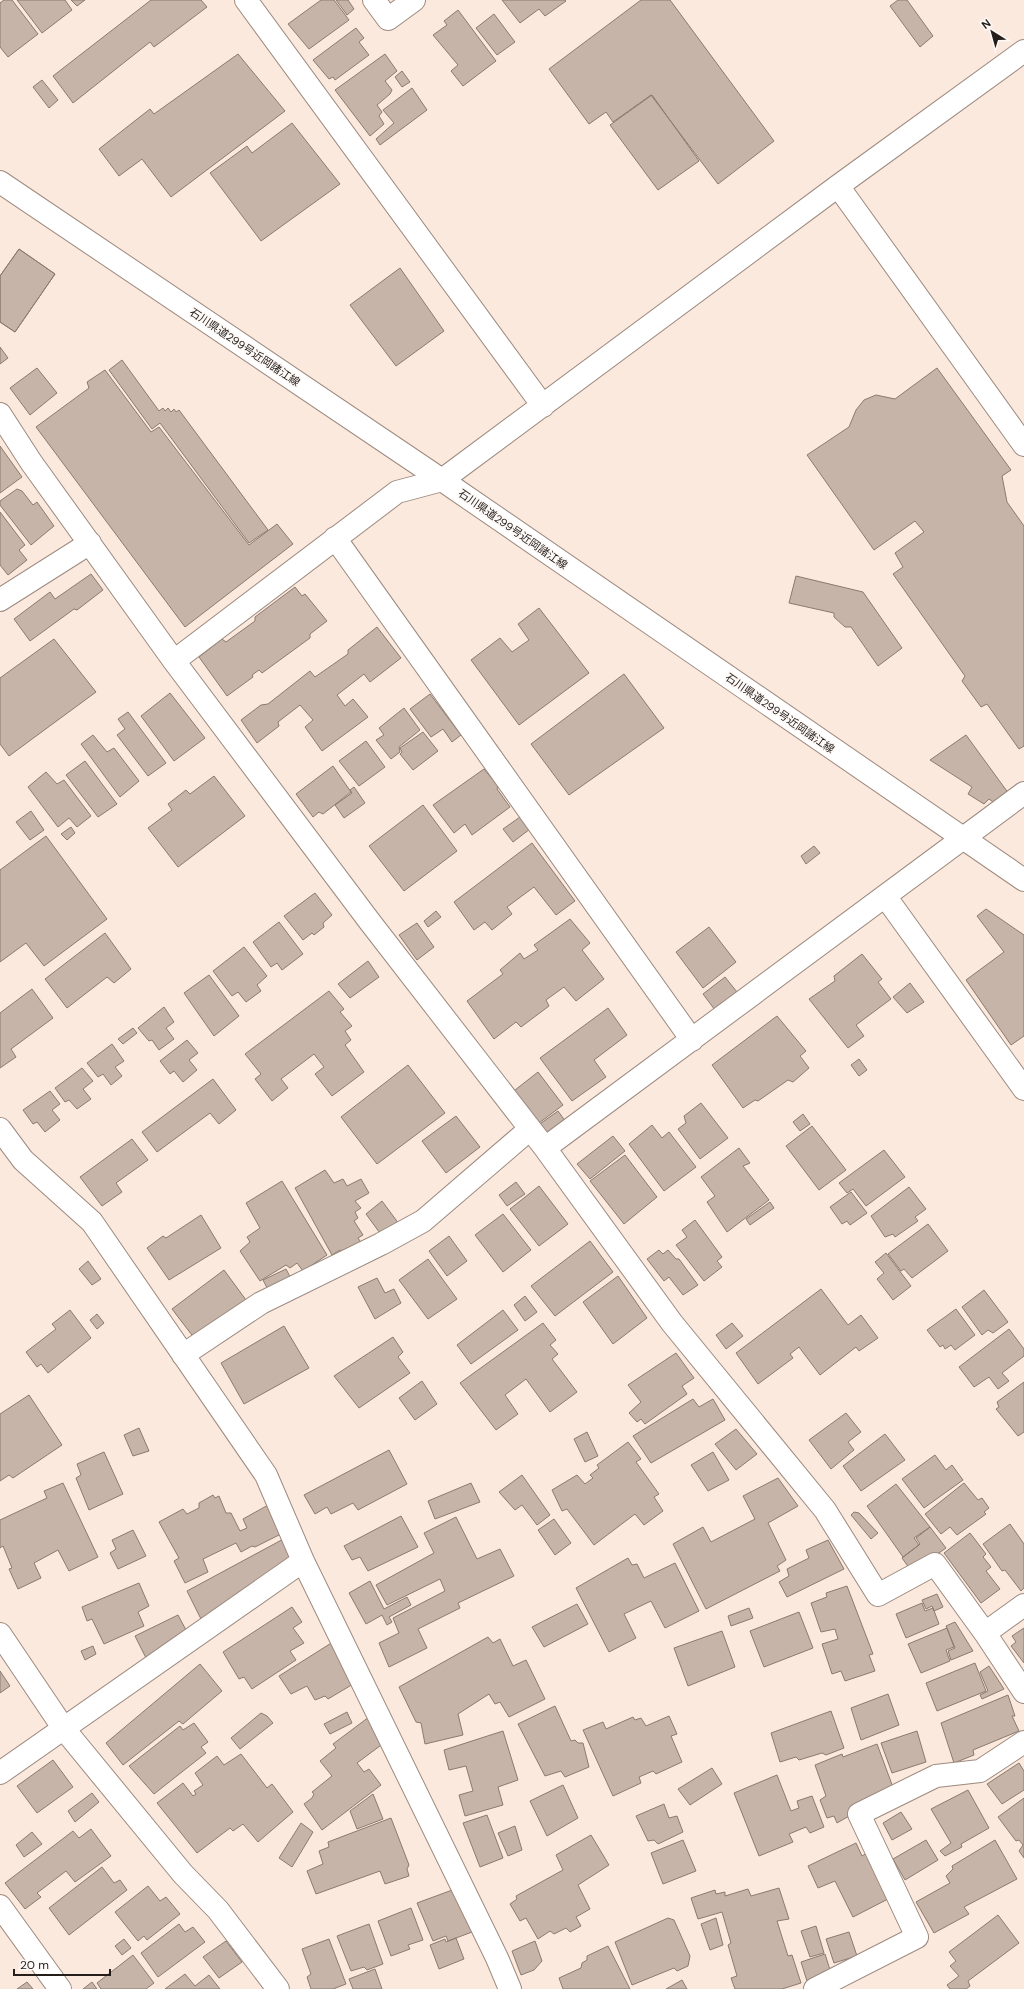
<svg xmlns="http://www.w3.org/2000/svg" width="1024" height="1989" viewBox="0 0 1024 1989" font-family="'DM Sans','Noto Sans JP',sans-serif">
  <rect width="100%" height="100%" fill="#fce9dd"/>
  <path fill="#c6b4a8" stroke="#8b7a6f" d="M4,0H12L38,34L8,57L0,47V3Z
    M17,0H65L72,10L42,33Z
    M71,0H85L77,6Z
    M151,0H201L207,7L154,47L150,42L73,103L53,76Z
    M321,0H334L349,20L309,49L288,24Z
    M336,0H348L354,9L347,15Z
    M502,0H565L566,1L545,16L539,9L520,23Z
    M641,0H670L774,141L718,184L651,95L613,122L606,112L589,124L549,69Z
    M898,0H907L933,36L920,47L890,6Z
    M458,10L496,61L463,86L451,71L458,65L433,35L447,25L444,21Z
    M494,14L515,42L497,55L476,28Z
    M356,28L364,38L359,42L369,55L335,80L333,77L329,79L313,60Z
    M238,54L285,111L171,197L142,159L119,176L99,149L150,109L154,114Z
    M385,54L397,71L385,81L392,90L390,94L377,105L382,112L379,116L384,124L370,136L335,90Z
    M402,71L410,82L402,87L395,77Z
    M42,80L58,100L49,108L33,87Z
    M412,88L427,110L380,145L376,139L394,123L383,110Z
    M652,95L699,161L658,190L610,125Z
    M292,123L340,184L261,241L210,173L247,146L252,153Z
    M19,249L55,274L15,332L0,322V276Z
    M19,249L55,274L15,332L0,322V276Z
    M400,268L444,331L396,366L350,305Z
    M0,347L8,358L0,364Z
    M122,360L159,411L163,408L165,411L168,408L171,412L174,409L176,412L179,410L268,530L249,543L160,423L152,429L109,370Z
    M37,368L57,393L30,415L10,388Z
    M937,368L1011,470L1002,476L1007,502L1024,526V746L1019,749L987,704L981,707L962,681L965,676L893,574L903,567L895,553L924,532L915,521L874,550L807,455L849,427L856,410L864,400L876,395L895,399Z
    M105,370L151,432L159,427L249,545L277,524L293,544L185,627L36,427L89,388L87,382Z
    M0,446L22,477L0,493Z
    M17,489L22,491L33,505L37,502L54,526L31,545L0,505V501Z
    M0,512L25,545L19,550L27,560L8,575L0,565Z
    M91,574L103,590L77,610L74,609L30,641L14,619L50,592L55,599Z
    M796,576L863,592L902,648L878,666L851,627H845L834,617V613L789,603Z
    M295,587L302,596L305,594L327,621L310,634V638L262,673L259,670L252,675L253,677L227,696L199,657L222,639L226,642L255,621V617Z
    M539,608L589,673L519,725L471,660L500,638L512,652L529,640L518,624Z
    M377,627L401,658L370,682L364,674L337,695L345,706L353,699L368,717L322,751L305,727L313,720L300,705L278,722L279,726L257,743L241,720L261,705L268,704L310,671L315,677L348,654V650Z
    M54,639L96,692L9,756L0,744V678Z
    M624,674L664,728L569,795L531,744Z
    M170,693L205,738L174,761L141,716Z
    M430,694L461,735L452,742L443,729L431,737L410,709Z
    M404,708L420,730L399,747L400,752L391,759L376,740L384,735L379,728Z
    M128,712L166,763L148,776L117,735L125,729L118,719Z
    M423,732L438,751L413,770L400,754L402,752L400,748Z
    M93,735L107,752L114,748L139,781L120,797L81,744Z
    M966,735L1009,794L996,804L989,799L984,804L968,794L972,787L930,760Z
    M366,741L385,767L359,786L339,761Z
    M85,761L117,804L98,817L66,775Z
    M333,766L351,792L323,814L319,812L313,817L296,794Z
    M484,769L498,786L497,789L510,807L472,835L465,824L454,833L433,805Z
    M46,772L57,784L64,780L91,816L77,827L69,818L58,827L28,787Z
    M214,776L245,816L178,867L148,828L172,810L168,804L186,790L190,794Z
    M354,787L365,803L344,818L335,805L352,793L350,790Z
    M423,805L457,851L404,891L369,846Z
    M31,811L44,830L30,840L16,822Z
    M520,817L530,829L513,842L503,829Z
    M71,827L75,833L67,840L61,834Z
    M46,836L107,919L44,966L26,943L0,962V870Z
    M532,843L575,901L556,915L534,887L507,907L512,914L492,930L485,922L474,930L454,902Z
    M814,846L820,853L806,864L801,856Z
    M315,893L332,915L323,923L324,927L314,935L312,933L303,940L284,916Z
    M986,909L1024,935V1036L1011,1045L966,980L1004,952L977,916Z
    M436,911L441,917L428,927L424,921Z
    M570,919L590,943L582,950L604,979L576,1001L564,987L546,1000L549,1006L521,1027L516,1022L494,1039L467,1001L503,974L500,970L520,953L524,959L538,950L534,945Z
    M279,922L303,954L282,970L277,963L271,967L253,942Z
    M417,923L434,947L417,960L399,935Z
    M709,927L736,962L703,988L676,952Z
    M105,933L131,969L114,983L107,977L67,1008L45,979Z
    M244,947L267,976L257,985L261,991L246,1002L238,992L232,996L213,971Z
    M862,954L882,979L878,982L891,999L856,1025L864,1036L848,1048L809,999L835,981L834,976Z
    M368,961L379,977L350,998L338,984Z
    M209,975L239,1016L214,1036L184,993Z
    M725,977L741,997L718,1014L703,994Z
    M910,983L924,1002L907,1013L893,997Z
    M32,989L53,1018L11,1049L16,1057L0,1068V1013Z
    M329,991L344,1009L340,1012L352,1026L345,1031L351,1040L345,1045L364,1072L332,1096L315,1074L324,1067L314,1054L281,1079L288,1088L272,1101L255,1079L261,1074L245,1054Z
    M164,1007L174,1022L166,1028L174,1039L159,1050L152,1040L149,1041L138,1028Z
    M608,1008L627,1035L594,1060L606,1077L572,1101L540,1058Z
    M777,1016L806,1051L800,1056L809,1068L793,1082L788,1080L758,1101L755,1100L743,1108L712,1065Z
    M133,1028L137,1033L123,1044L118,1039Z
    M187,1040L198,1053L189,1060L197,1070L183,1082L174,1071L170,1074L160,1061Z
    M112,1044L124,1061L115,1067L122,1076L111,1085L103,1074L98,1077L87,1063Z
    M859,1059L867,1070L859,1076L851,1065Z
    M408,1065L445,1113L377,1164L341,1117Z
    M82,1068L93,1081L83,1089L91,1099L77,1109L69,1100L65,1102L55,1088Z
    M538,1072L563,1105L535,1126L510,1094Z
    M213,1079L236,1110L219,1124L210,1113L157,1152L142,1132Z
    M50,1091L60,1104L52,1110L60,1120L45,1132L37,1122L33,1124L23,1110Z
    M701,1103L728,1138L700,1159L678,1129L686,1123L684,1116Z
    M558,1111L568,1125L547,1140L537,1126Z
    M803,1114L810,1124L800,1131L793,1122Z
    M456,1116L480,1147L446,1173L422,1141Z
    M652,1125L662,1138L669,1132L696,1167L664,1191L629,1144Z
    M812,1126L846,1170L819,1190L786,1146Z
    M613,1136L625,1151L590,1179L577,1164Z
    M132,1139L148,1160L116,1183L122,1192L102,1206L80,1177Z
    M739,1148L750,1163L743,1166L769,1200L727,1232L707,1202L715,1196L701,1177Z
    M884,1150L905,1177L866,1206L853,1189L847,1193L839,1183Z
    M625,1155L657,1197L624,1224L590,1181Z
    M325,1170L334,1183L343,1179L347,1186L361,1179L369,1193L355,1201L361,1208L355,1212L358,1218L354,1221L363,1235L358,1238L364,1247L345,1258L340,1250L332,1255L295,1188Z
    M282,1181L327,1255L303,1271L297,1263L290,1268L286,1265L260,1281L240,1251L250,1242L247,1237L260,1228L246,1203Z
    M516,1182L525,1194L507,1206L499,1195Z
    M539,1186L568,1224L539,1246L510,1209Z
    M909,1187L926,1209L915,1217L918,1221L895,1237L893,1234L885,1237L871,1216Z
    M851,1192L867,1213L850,1225L847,1221L842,1224L830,1207Z
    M382,1201L402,1228L385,1240L366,1214Z
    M770,1202L774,1208L750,1225L746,1219Z
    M503,1214L531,1250L503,1272L475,1235Z
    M201,1215L221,1248L169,1280L147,1248L163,1236L166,1238Z
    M695,1220L722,1257L717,1261L722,1267L704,1281L676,1245L687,1237L682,1230Z
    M928,1224L948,1251L912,1278L904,1269L901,1271L888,1254Z
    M449,1236L467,1261L447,1276L429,1251Z
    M590,1241L613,1272L555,1316L531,1286Z
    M659,1250L663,1254L668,1250L676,1259H679L698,1285L683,1295L669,1277L664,1281L647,1259Z
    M886,1253L911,1286L893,1300L877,1279L884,1273L875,1262Z
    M428,1259L457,1299L428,1319L399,1280Z
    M88,1261L101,1279L92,1285L79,1269Z
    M286,1269L298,1292L275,1303L263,1280Z
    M224,1270L246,1300L195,1339L172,1309Z
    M618,1276L647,1318L613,1344L583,1302Z
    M377,1278L385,1293L394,1289L401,1303L375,1319L358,1287Z
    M821,1289L848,1325L861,1315L878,1338L859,1351L856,1347L820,1375L799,1347L790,1354L793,1358L758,1384L736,1353Z
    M984,1290L1008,1322L993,1333L988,1330L982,1335L962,1307Z
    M525,1296L537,1312L525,1321L514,1305Z
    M956,1309L975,1335L955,1350L951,1345L945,1349L943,1345L940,1347L927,1330Z
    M70,1310L91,1338L48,1373L41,1364L37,1367L26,1352L56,1329L52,1324Z
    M503,1310L518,1330L471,1364L457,1345Z
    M97,1314L104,1323L97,1329L90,1320Z
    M543,1323L556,1340L550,1345L558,1354L552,1359L577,1392L550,1412L526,1379L505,1395L518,1414L496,1430L460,1383Z
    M732,1323L743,1336L726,1349L716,1335Z
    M284,1326L309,1368L244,1404L221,1363Z
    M1009,1329L1024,1349V1356L1002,1373L1009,1381L998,1389L989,1377L974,1387L959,1367Z
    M393,1337L403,1352L398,1357L410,1373L359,1408L334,1376Z
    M676,1353L694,1378L682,1386L687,1394L645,1424L641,1419L637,1422L629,1413L641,1402L628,1385Z
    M422,1381L437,1404L415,1420L399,1398Z
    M1024,1382V1432L1018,1436L996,1409L999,1407L997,1402Z
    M29,1395L62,1445L13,1478L9,1475L0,1481V1414Z
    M693,1399L699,1407L713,1399L725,1420L651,1463L633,1436Z
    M846,1413L861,1432L848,1442L854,1450L831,1469L809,1440Z
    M139,1428L149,1451L133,1456L124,1435Z
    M736,1429L757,1454L736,1470L715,1444Z
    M587,1432L598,1456L585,1462L574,1439Z
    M885,1434L905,1460L861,1491L843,1466Z
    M628,1442L641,1459L636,1462L659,1494L654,1497L663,1511L644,1525L635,1514L594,1545L567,1509L562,1511L552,1490L577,1475L585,1484L593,1478L590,1475L599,1468L597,1465Z
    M389,1450L407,1484L358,1510L353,1503L331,1514L327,1507L315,1514L304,1495Z
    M104,1452L123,1494L89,1510L76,1478L81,1475L77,1464Z
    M713,1452L729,1480L708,1491L691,1465Z
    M935,1455L946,1470L952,1465L963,1480L924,1508L902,1479Z
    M522,1475L550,1515L537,1525L522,1505L515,1510L499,1492Z
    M778,1478L798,1506L768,1523L786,1560L777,1566L780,1571L706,1609L673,1544L703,1527L711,1542L755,1519L743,1496Z
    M63,1483L98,1557L69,1571L58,1550L34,1563L41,1578L18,1589L9,1569L12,1568L3,1546L0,1548V1520L47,1498L44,1491Z
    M471,1483L480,1502L435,1519L428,1501Z
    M964,1483L978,1500L982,1498L989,1508L984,1512L986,1514L957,1535L950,1527L941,1534L925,1514Z
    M896,1484L930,1527L914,1538L919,1545L903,1557L867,1506Z
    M213,1495L215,1498L219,1496L226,1513H231L240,1531L247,1528L243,1519L270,1504L287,1531L255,1547L252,1546L241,1552L236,1543L203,1559L208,1572L185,1583L174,1561L179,1558L159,1522L183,1509L187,1514L199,1508V1503Z
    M854,1512L859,1513L878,1533L871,1539L851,1515Z
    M401,1516L418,1547L368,1571L360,1557L352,1560L344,1546Z
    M456,1517L477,1559L500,1549L514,1576L458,1603L460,1608L418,1629L427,1648L389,1667L379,1643L399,1633L393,1618L445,1591L440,1579L387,1605L376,1585L434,1553L424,1533Z
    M554,1519L571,1543L555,1555L538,1530Z
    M1010,1524L1024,1544V1588L1021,1591L1005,1570L1002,1571L983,1544Z
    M930,1527L946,1548L912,1572L902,1558L920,1544L916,1538Z
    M133,1530L146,1556L118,1569L110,1553L116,1549L112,1540Z
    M970,1533L986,1554L983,1557L991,1567L986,1571L1000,1589L981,1603L944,1553Z
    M289,1536L301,1561L205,1627L187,1591Z
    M828,1540L844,1569L787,1597L779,1582L789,1576L787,1569L809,1558L806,1550Z
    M628,1558L632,1565L637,1564L644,1578L675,1563L699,1611L665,1628L651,1601L624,1614L636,1638L609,1652L576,1588Z
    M370,1581L384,1609L407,1597L411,1605L389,1617L392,1622L387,1625L382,1615L366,1624L349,1593Z
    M139,1583L149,1606L138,1612L144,1626L104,1644L92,1619L87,1621L82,1607Z
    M847,1586L873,1654L869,1655L875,1671L845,1681L841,1671L832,1674L822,1644L838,1639L835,1629L821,1632L811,1603L827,1597L826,1593Z
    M937,1594L943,1607L934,1611L932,1606L926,1609L922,1600Z
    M922,1603L925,1611L933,1608L939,1624L906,1638L896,1614Z
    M577,1604L588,1624L544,1647L532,1627Z
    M292,1607L302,1622L293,1628L304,1643L290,1651L296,1660L252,1689L244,1677L239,1679L223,1652Z
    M749,1608L753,1618L731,1626L728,1616Z
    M799,1612L813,1648L764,1667L750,1631Z
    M178,1615L194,1645L149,1664L135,1636Z
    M955,1622L973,1651L951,1660L948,1651L955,1648L946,1626Z
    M947,1628L954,1647L946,1650L950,1661L921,1673L908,1644Z
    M1024,1628V1663L1011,1646L1016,1642L1012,1636Z
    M722,1631L735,1667L688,1686L674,1648Z
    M344,1635L365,1677L328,1699L325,1696L315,1700L307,1686L291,1694L279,1676Z
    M488,1637L493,1643L500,1639L513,1666L526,1660L545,1699L509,1717L500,1702L495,1704L489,1694L458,1714L463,1735L425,1744L421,1723L416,1722L399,1687Z
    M93,1646L96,1654L85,1660L81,1651Z
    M975,1663L986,1691L937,1711L926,1683Z
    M200,1664L222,1691L183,1724L179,1721L123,1765L106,1743Z
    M989,1666L1004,1689L982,1699L980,1695L988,1691L980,1672Z
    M0,1671L10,1686L0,1693Z
    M888,1694L899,1725L861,1740L851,1708Z
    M1008,1695L1015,1716H1012L1019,1731L973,1750L974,1755L954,1763L941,1723Z
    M555,1706L571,1741L575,1740L578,1743H583L589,1767L565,1777L561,1771L545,1776L518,1724Z
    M831,1711L844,1748L826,1755L822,1753L799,1760L796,1757L780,1762L771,1733Z
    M347,1712L352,1723L330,1734L324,1724Z
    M261,1713L267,1716L273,1723L240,1749L231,1738Z
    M373,1714L392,1737L357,1763L364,1772L369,1769L381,1785L322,1830L304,1804L312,1798L314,1794L312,1792L332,1776L320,1761L336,1748L333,1744Z
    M669,1716L677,1734L671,1736L682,1762L656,1774L653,1771L639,1777L641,1783L613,1796L583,1730L603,1722L606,1729L633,1717L635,1720L641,1718L646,1726Z
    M194,1723L208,1742L201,1747L206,1753L154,1794L129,1766L180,1726L183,1730Z
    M503,1731L518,1780L498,1787L503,1805L465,1816L459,1795L473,1791L466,1766L449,1770L444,1750Z
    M917,1731L926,1762L892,1773L881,1743Z
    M877,1744L894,1790L837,1823L834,1816L827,1818L820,1800L826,1796L815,1765L842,1754L843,1757Z
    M241,1754L267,1788L272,1784L293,1812L258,1842L243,1824L233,1831L230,1828L197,1853L157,1803L183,1783L193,1796L196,1794L194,1791L203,1785L195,1773L217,1756L224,1765Z
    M53,1760L73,1787L37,1813L17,1786Z
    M1019,1763L1024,1771V1790L1002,1804L987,1784Z
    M712,1768L722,1784L690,1805L678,1789Z
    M777,1775L791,1811L799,1808L797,1801L812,1796L824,1827L810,1833L806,1827L789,1834L793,1842L759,1856L734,1793Z
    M563,1785L578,1818L547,1836L530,1801Z
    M968,1790L989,1828L961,1844L962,1847L945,1856L940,1851L951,1843L931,1809Z
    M92,1793L99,1802L75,1822L68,1811Z
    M373,1794L383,1819L357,1829L350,1811Z
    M1024,1798V1858L1019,1851L1023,1845L1019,1840L1016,1841L998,1817Z
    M664,1804L669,1818L677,1816L683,1832L658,1844L654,1840L648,1841L636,1816Z
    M901,1812L912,1829L892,1840L883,1823Z
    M487,1815L503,1858L480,1867L463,1823Z
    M391,1818L409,1865L407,1869L409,1876L385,1884L380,1871L316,1894L307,1871L323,1864L319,1851L329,1847L328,1842Z
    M301,1823L313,1832L292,1867L279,1858Z
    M515,1826L522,1850L508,1856L498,1833Z
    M91,1829L111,1856L75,1882L66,1871L37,1893L41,1897L25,1909L5,1883L73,1831L79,1838Z
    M32,1832L42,1844L24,1857L16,1845Z
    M591,1835L609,1865L578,1885L590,1909L576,1917L581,1926L570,1932L566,1928L554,1934L550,1931L538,1939L526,1918L520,1921L510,1904L517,1899L516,1896L563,1870L556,1855Z
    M683,1840L696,1871L663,1884L651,1853Z
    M926,1840L938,1860L905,1880L893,1859Z
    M995,1840L1017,1879L964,1907L969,1914L934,1933L916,1902L950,1883L946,1876L953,1869L952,1866Z
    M856,1843L862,1856L867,1853L890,1898L853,1917L835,1881L818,1888L808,1866Z
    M102,1867L114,1883L120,1880L127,1890L69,1935L49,1908Z
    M148,1886L160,1901L166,1897L180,1914L147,1940L144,1936L138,1941L115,1912Z
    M779,1888L789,1919L777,1921L788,1956L792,1955L801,1983L782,1989H735L731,1978L737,1976L728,1945L731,1943L722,1912L698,1919L691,1898L715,1890L716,1894L725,1892V1896L748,1889L751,1896Z
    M455,1889L472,1932L448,1941L446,1936L433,1941L417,1903Z
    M411,1908L423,1940L408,1945L410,1949L391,1956L378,1921Z
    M998,1915L1019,1943L968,1981L970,1986L966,1989H950L947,1985L959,1976L950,1966L956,1961L949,1952Z
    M668,1918L674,1920L690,1956L688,1966L677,1971L674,1968L632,1985L615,1942Z
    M716,1918L723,1945L710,1950L701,1924Z
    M179,1924L185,1932L193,1927L205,1942L158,1977L141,1953Z
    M369,1924L383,1964L367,1970L364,1967L351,1971L337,1936Z
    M816,1926L824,1953L810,1957L801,1931Z
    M849,1932L857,1956L834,1963L826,1939Z
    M456,1938L464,1959L439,1969L430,1945L445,1939L446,1942Z
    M124,1939L131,1948L122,1955L115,1946Z
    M329,1939L346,1984L333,1989H311L307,1977L311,1974L302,1949Z
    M226,1941L242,1962L219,1978L203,1957Z
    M535,1941L542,1961L534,1970L521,1975L512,1951Z
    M608,1946L630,1989H563L559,1978L581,1968L582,1963L587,1960V1956Z
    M825,1954L831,1973L807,1981L801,1962Z
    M133,1955L154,1983L146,1989H101L97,1983Z
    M375,1969L382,1989H353L349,1979Z
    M185,1974L195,1986L209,1975L220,1989H165Z
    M682,1980L687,1989H666Z
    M27,1982L33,1989H17Z
    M92,1982L97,1989H83Z"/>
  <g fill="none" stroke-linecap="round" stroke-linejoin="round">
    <defs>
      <path id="minor" d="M246,0L543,406
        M374,0L388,19L414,0
        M838,186L1024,445
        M0,414L31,462L174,661L370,922L545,1148L672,1323L825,1510L878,1595L935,1564L985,1633L1024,1692
        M335,538L692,1040
        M0,600L90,543
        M174,661L397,492L442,480L838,186L1024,51
        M885,896L1024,1089
        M0,1129L23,1160L92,1222L266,1475L303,1561L497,1958L510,1989
        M545,1148L1024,793
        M183,1355L261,1303L381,1244L423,1221L530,1129
        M985,1633L1024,1605
        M0,1634L64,1729L183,1874L218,1910L278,1989
        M0,1773L303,1561
        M0,1906L60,1989
        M815,1989L917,1937L859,1814L936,1776L980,1771L1024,1742"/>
      <path id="major" d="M0,182L442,480L1024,880"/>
    </defs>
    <use href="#minor" stroke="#9c8a7f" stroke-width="24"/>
    <use href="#major" stroke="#9c8a7f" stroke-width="24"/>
    <use href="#minor" stroke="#fff" stroke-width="22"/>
    <use href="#major" stroke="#fff" stroke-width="22"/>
  </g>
  <g text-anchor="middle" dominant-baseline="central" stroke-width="3.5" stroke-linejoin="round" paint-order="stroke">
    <g font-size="11" fill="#241d19" stroke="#fdf9f7">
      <text transform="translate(245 347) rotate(34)">石川県道299号近岡諸江線</text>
      <text transform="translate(513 529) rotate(35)">石川県道299号近岡諸江線</text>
      <text transform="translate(780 713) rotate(35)">石川県道299号近岡諸江線</text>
    </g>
  </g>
  <g transform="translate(992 32) rotate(323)" stroke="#fdf9f7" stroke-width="3" paint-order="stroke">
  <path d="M0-3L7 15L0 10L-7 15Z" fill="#241d19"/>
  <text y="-6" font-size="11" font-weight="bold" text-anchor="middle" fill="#241d19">N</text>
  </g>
  <path d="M14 1969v6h96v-6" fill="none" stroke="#241d19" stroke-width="2"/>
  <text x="20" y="1969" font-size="12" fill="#241d19" stroke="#fdf9f7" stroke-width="3" paint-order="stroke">20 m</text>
</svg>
